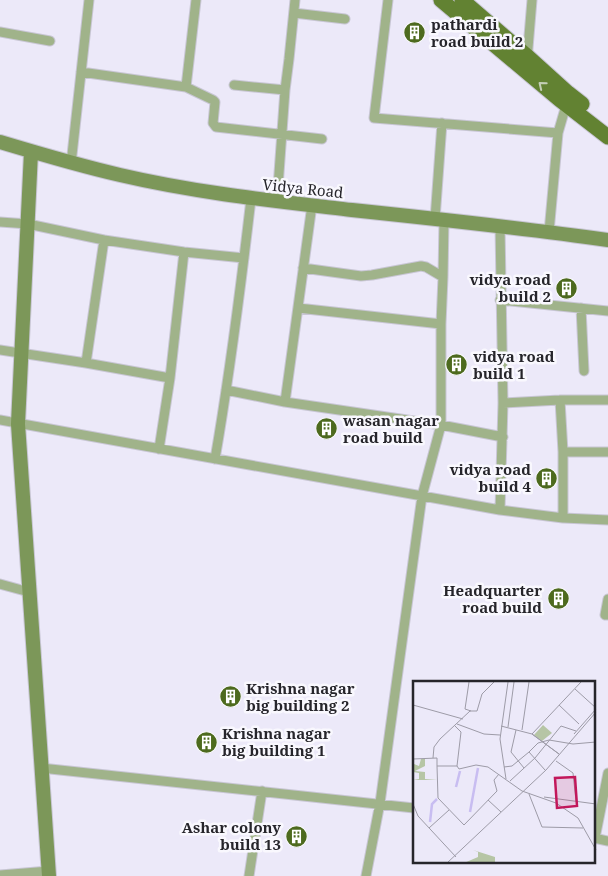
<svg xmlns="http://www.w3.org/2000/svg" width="608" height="876" viewBox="0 0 608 876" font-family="'Noto Serif',serif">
  <rect width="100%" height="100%" fill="#ece9f9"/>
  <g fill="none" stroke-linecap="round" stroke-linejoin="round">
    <defs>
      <path id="street" d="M388,0L374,118L558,133
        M294,13L345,19
        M0,32L50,41
        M527,60L532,0
        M81,72L186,87L213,100L215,102L213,123L216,127L322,139
        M234,85L285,90
        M186,87L196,0
        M71,164L89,0
        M277,201L285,90L289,59L295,0
        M435,219L442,123
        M0,222L28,224L104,240L86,363L0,350
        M500,226L503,403L500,510
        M549,232L558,133L567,102
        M104,240L184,252L244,258
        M303,268L361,276L372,275L421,266L426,267L443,277
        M500,300L608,311
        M298,308L441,324
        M581,308L584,371
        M86,363L170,378
        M226,390L285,402L441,425L503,437
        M560,400L563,452V518
        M285,402L312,205
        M503,403L560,400H608
        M0,420L500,510L563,518L608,520
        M159,449L170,378L184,252
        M563,452H608
        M215,459C230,373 241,285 251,199
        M0,584L29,592
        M608,599L605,615H608
        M41,768L414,808
        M594,838L608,841
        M595,838L608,773
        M0,875L49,871
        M249,876L262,791
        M366,876L380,803L422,496L441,425V324L443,277L444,220"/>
      <path id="secondary" d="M0,142C40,154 80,166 120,175C197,193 275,201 352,210C438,219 523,228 608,240
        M31,152L18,424L49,876"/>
      <path id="primary" d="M441,0L559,99L608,137
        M462,0L528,57L568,93L582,104"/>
    </defs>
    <use href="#street" stroke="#c8c6d4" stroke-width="11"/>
    <use href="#secondary" stroke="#c8c6d4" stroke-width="16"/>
    <use href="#primary" stroke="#c8c6d4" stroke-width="17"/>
    <use href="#street" stroke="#a0b38a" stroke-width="9"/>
    <use href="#secondary" stroke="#7c9759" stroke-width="14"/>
    <use href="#primary" stroke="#628232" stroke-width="15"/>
  </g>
  <defs><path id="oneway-chevron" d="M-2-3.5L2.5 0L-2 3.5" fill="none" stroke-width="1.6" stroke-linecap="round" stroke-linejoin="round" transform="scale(1.25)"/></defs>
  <use stroke="#c4cfb7" href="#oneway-chevron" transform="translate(542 85) rotate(-141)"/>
  <defs>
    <symbol id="building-disc" viewBox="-11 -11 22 22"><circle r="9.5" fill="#4d6a1e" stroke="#f9f8fe"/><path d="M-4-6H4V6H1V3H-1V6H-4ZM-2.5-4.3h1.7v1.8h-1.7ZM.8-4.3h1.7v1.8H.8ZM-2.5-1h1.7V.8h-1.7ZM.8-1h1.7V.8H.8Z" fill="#fff"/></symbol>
  </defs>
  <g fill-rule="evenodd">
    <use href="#building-disc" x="402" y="20" width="25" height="25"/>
    <use href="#building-disc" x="554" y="276" width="25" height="25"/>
    <use href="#building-disc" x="444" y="352" width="25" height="25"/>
    <use href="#building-disc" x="314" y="416" width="25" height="25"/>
    <use href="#building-disc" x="534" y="466" width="25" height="25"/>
    <use href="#building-disc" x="546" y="586" width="25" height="25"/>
    <use href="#building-disc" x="218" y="684" width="25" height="25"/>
    <use href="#building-disc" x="194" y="730" width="25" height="25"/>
    <use href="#building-disc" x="284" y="824" width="25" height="25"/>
  </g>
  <g text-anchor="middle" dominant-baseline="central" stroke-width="5" stroke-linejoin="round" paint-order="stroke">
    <g font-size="15" font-weight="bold" fill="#26252b" stroke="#f9f8fe" text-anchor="start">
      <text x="431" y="24">pathardi<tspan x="431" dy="17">road build 2</tspan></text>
      <text x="551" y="279" text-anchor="end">vidya road<tspan x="551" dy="17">build 2</tspan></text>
      <text x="473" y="356">vidya road<tspan x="473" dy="17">build 1</tspan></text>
      <text x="343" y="420">wasan nagar<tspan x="343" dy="17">road build</tspan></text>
      <text x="531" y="469" text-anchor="end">vidya road<tspan x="531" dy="17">build 4</tspan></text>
      <text x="542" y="590" text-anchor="end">Headquarter<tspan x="542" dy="17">road build</tspan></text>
      <text x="246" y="688">Krishna nagar<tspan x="246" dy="17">big building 2</tspan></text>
      <text x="222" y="733">Krishna nagar<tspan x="222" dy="17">big building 1</tspan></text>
      <text x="281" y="827" text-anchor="end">Ashar colony<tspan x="281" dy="17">build 13</tspan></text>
    </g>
    <g font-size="15" fill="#26252b" stroke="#f9f8fe">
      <text transform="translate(303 188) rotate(6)">Vidya Road</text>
    </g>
  </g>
  <g transform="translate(413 681)">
    <rect width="182" height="182" fill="#ece9f9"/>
    <path d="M130,44L139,52L129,60L121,54ZM1,78V83L6,85L8,78H12V85L2,90L12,91V98L24,99H0L6,98V92L0,91ZM60,169L82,176V182H51L65,176V171Z" fill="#b6c5a5"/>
    <path fill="none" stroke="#c8bdf1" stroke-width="2.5" d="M43,106L47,90M57,131L65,87M17,141L19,123L24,118"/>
    <path fill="none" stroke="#9d9ba7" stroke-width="1" d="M56,1L52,28L58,30M162,8L183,27M0,24L50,38M146,24L166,43M64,30L69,13L81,1M44,43L71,53L87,54M42,45L48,51L44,85M88,45L119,53L168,1M95,46L101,1M103,49L98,71L111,87M109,49L116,1M161,53L183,28M146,73L119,53L146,73M20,77L21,66L27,58L57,30H64M0,78L24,77V85H44L46,88L63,84L75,86L109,110L143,122L165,137L183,169M143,80L160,92L163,120M24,85L25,117L51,144L84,110L81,99L86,93M91,86L99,85L116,71M132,89L116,71L125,62L136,59L160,63L183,61M93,98L87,58L95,1M97,100L122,77L148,45L163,50M116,113L129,146L170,147M131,116L183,123M75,119L88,131M0,123L5,135L43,176M16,147L36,129M34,182L133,89L183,31"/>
    <path fill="#c2185b" fill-opacity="0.15" stroke="#c2185b" stroke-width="2.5" d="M162,96L164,125L144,127L142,97Z"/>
    <rect width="182" height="182" fill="none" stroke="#26252b" stroke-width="2.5"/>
  </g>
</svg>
